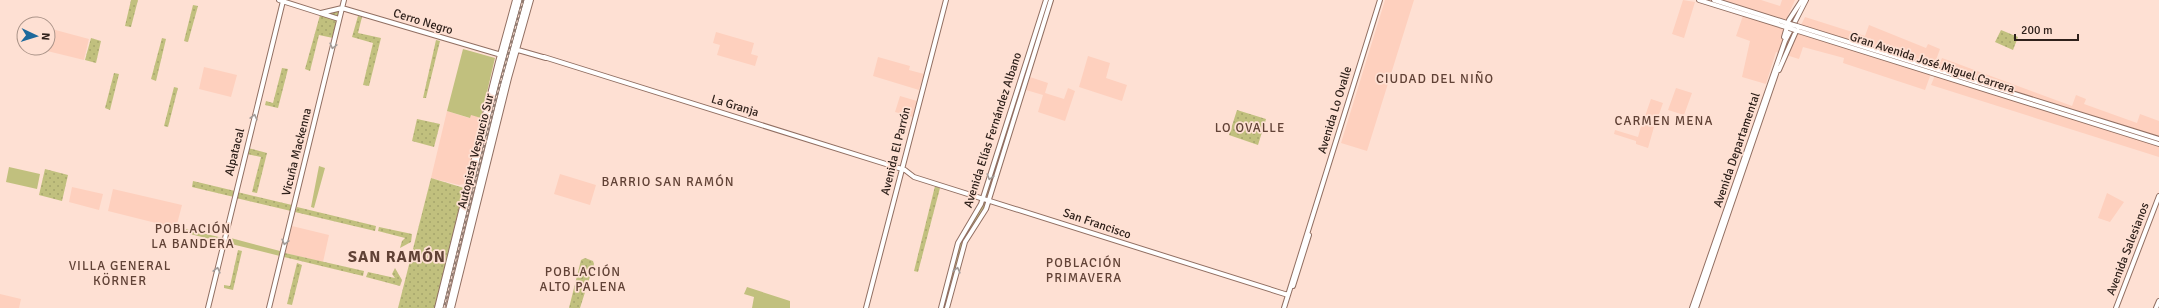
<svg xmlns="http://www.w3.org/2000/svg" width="2159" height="308" viewBox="0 0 2159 308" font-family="Signika,sans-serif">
  <defs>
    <pattern id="park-dots" width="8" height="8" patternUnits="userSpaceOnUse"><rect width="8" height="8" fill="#c1c07e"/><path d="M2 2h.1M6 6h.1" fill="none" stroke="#a6a56c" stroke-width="1.8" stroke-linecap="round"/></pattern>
  </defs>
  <rect width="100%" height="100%" fill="#fee0d3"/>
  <path fill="#fed0be" d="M1385,0H1414L1367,151L1341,143Z
    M1683,0L1695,2L1684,38L1672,34Z
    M1723,0H1761L1780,6L1782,0H1795L1786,20L1801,25L1805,17L1865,36L1869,25L1926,48L1928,44L1940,49L1925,90L1843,63L1844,58L1803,47L1799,59L1776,52L1766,84L1742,77L1750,41L1736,36L1746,7Z
    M48,28L89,39L84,60L39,49L48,48Z
    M716,32L754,43L751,54L758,56L755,66L717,55L720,45L713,43Z
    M1088,56L1110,63L1106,78L1127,85L1122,101L1079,87Z
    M878,57L910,66L909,70L924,74L919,90L873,76Z
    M1942,58L2072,106L2076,95L2086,99L2084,104L2137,123L2140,114L2159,121V157L1931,85Z
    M204,67L237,75L231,97L199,89Z
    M1030,77L1048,83L1045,93L1064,99L1068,88L1075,91L1065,121L1038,112L1043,95L1026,90Z
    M1676,88L1692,93L1684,115L1668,110Z
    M900,96L917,101L913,117L895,112Z
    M1651,99L1663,103L1657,120L1645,116Z
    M447,111L469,118L471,114L481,118L464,184L459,185L431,178Z
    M1642,123L1654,127L1648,148L1636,144V141L1614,134L1615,130L1638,137Z
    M560,174L596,185L590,205L554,194Z
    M72,187L103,194L99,210L69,202Z
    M113,189L182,205L176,228L108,211Z
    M2107,193L2124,202L2110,222L2098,218Z
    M292,226L329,235L323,262L285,253Z
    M0,294L21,299L19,308H0Z"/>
  <path fill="#c1c07e" d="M463,49L495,58L481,118L471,115L470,118L447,111Z
    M319,166L325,168L314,208L311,207Z
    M9,167L40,174L37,189L6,182Z
    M181,228L223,238L222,242L182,232Z
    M227,237L280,251L284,237L280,256L227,243Z
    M747,287L790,301V308H752L754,297L744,294Z"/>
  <path fill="url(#park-dots)" d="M131,0H138L131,27L125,26Z
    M1047,0H1050L989,197L985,196Z
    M193,5L198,6L188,42L184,41Z
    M340,11L333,38L319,35L310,71L305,69L320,15Z
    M358,16L362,17L358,33L381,38L369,86L363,85L373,43L352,37Z
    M2001,30L2018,37L2013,50L1995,42Z
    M91,38L101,41L96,63L85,60Z
    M162,38L166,39L156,81L151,79Z
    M436,40L440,41L426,98H423Z
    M282,68L288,69L278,108L265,105L266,101L273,103Z
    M114,73L119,74L110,110L105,108Z
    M174,87L178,88L168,127L164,126Z
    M1237,110L1266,119L1258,145L1229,135Z
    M417,119L440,124L434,147L412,141Z
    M248,148L267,153L257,193L252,192L261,157L247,154Z
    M45,169L68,175L62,201L39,195Z
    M431,178L464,188L435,308H398Z
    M193,181L235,191L234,197L192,187Z
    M935,186L940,188L918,272L914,271Z
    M237,192L292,205L291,211L236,198Z
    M985,200L987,201L984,213L965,237L961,249L946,308H942L957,248Z
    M297,207L376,226L375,231L295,212Z
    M379,227L412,234L411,242L400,248L402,241L405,238L378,231Z
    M238,250L242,251L233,290L224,288V285L230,286Z
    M285,253L364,271L363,276L284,257Z
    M585,258L593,261L594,264L580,308H569L581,260Z
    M297,263L302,265L292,305L287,304Z
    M395,268L402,280L400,286L366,277L368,272L395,278L392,274Z"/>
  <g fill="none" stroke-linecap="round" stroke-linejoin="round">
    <defs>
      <path id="major" d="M279,0L339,19
        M1699,0L1789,28
        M1714,0L1790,24
        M342,8L498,54
        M321,13L342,8
        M1797,26L2159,139
        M1795,30L2159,144
        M1784,37L1789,20L1802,0
        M518,50L546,58
        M544,57L905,170L914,177L1288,295
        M1779,70L1797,29
        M1293,286L1309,235
        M208,308L283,1
        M269,308L344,0
        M437,308L498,62L515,0
        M452,308L509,78L531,0
        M866,308L946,0
        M941,308L958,243L981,204L1046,0
        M947,308L965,242L986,209L1051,0
        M1284,308L1380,0
        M1692,308L1785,41L1806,0
        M1696,308L1778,68
        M2116,308L2159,196
        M2156,308L2159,301"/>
      <path id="highway" d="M440,308L496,83L519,0
        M449,308L503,86L527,0"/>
    </defs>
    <use href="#major" stroke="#916f62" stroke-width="6"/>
    <use href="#highway" stroke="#916f62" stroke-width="7"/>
    <use href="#major" stroke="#fff" stroke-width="4"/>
    <use href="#highway" stroke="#fff" stroke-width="5"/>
    <defs>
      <path id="rail" d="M444,308L495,102L523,0"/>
    </defs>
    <use href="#rail" stroke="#917c72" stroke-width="2.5"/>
    <use href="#rail" stroke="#fee0d3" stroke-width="1" stroke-dasharray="3" stroke-linecap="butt"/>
    <defs>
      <path id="major-bridge" d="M1790,24L1797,26
        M1789,28L1795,30"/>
    </defs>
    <use href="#major-bridge" stroke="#916f62" stroke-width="6" stroke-linecap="butt"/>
    <use href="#major-bridge" stroke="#fff" stroke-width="4"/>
  </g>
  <defs><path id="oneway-chevron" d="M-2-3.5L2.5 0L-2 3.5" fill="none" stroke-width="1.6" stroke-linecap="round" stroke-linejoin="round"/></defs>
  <g stroke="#a19b98">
    <use href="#oneway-chevron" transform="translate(333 46) rotate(104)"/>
    <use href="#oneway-chevron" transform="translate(254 117) rotate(-76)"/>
    <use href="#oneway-chevron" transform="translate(990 177) rotate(107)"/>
    <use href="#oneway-chevron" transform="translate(285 242) rotate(104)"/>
    <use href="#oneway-chevron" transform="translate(217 270) rotate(-76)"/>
    <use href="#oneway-chevron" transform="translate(957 270) rotate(-76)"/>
  </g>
  <g text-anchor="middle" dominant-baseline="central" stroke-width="3.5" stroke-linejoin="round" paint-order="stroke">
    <g font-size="12" fill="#2f211b" stroke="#fee0d3">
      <text transform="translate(423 22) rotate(17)">Cerro Negro</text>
      <text transform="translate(1932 63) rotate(18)">Gran Avenida José Miguel Carrera</text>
      <text transform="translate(735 106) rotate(17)">La Granja</text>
      <text transform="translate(1335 110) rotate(-73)">Avenida Lo Ovalle</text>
      <text transform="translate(993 130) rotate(-72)">Avenida Elías Fernández Albano</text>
      <text transform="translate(1737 150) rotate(-71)">Avenida Departamental</text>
      <text transform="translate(476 151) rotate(-76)">Autopista Vespucio Sur</text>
      <text transform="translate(896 151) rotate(-76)">Avenida El Parrón</text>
      <text transform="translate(235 152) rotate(-76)">Alpatacal</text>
      <text transform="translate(297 152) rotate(-76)">Vicuña Mackenna</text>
      <text transform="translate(1097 224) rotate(19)">San Francisco</text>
      <text transform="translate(2128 249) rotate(-69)">Avenida Salesianos</text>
    </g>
    <g font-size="13" letter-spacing="1" fill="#614236" stroke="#fee0d3">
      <text x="1435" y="79">CIUDAD DEL NIÑO</text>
      <text x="1664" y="121">CARMEN MENA</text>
      <text x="1250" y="128">LO OVALLE</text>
      <text x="668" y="182">BARRIO SAN RAMÓN</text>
      <text x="193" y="229">POBLACIÓN<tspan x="193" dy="15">LA BANDERA</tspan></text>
      <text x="1084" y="263">POBLACIÓN<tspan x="1084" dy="15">PRIMAVERA</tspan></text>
      <text x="120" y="266">VILLA GENERAL<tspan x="120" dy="15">KÖRNER</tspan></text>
      <text x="583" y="272">POBLACIÓN<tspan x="583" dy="15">ALTO PALENA</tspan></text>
    </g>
    <g font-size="16" font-weight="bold" letter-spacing="1" fill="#614236" stroke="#fee0d3">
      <text x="397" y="257">SAN RAMÓN</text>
    </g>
  </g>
  <g transform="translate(36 36) rotate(94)"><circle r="19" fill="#fee0d3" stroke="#ab9489"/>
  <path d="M0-3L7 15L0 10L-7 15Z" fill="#1d699c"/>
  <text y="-6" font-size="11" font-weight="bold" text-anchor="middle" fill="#2f211b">N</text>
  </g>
  <path d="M2015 34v6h63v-6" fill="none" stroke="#2f211b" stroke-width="2"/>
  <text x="2021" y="34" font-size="12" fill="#2f211b" stroke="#fee0d3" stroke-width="3" paint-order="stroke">200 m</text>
</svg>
